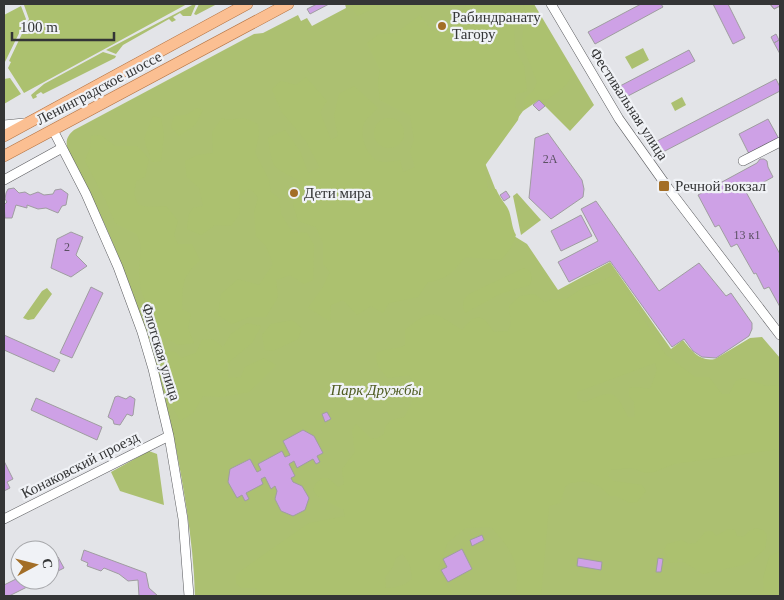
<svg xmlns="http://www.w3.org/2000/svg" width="784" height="600" viewBox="0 0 784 600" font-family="Georgia,serif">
  <rect width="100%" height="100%" fill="#e3e4e8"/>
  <path fill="#acc071" d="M194,4H196L191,16H183L180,13L173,17L176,20L172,22L169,19L123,45L116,54L106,50Z
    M199,4H217L196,15L194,14Z
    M345,4H534L594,105L570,131L539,100L523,111L485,163L514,236L527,244L558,290L610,262L671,349L683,340C692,351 700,362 715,359L750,338L762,337L780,358V596H195C194,556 188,515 181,475C161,359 124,254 68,150C65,141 67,136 74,130L254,34L263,33L298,15L301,21L307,18L312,26L346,8Z
    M643,48L649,60L632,69L625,57Z
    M103,52L116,56L115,58L43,94L41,92L36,95L37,97L33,99L31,95L44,84Z
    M682,97L686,105L675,111L671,103Z
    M517,193L541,220L521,235L513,196Z
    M47,288L52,294L34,319L28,320L23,318L42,291Z
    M149,451L157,454L164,505L120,491L111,472Z"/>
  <path fill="#acc16f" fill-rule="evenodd" d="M26,4H187L24,93L8,68L11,62L9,61L29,19L24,5Z
    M353,4H379L377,7L357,16L352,7Z
    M467,4H519L521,9L514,25L515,50L524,66L527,91L516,94L515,107L520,112L518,120L484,167L488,189H496C499,196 503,201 507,207C512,215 511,227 516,235L511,248L501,260L465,257C453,272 448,279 428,282L418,297L389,303L383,313L371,306L357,315L343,300L331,305L330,321L308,308L323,287L330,272L323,264V243L316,227L298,221L293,204L300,181C271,166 273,170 268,138L285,130L300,151L308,173L320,168L306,141L281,111L272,89L281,81L296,85L306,77L327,101L320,112L331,140L338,136L334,116L339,94L354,86L378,108C374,112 367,118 364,123C359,134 366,154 376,160C383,164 393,161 400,160L403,172L415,167L410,151L414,140L410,115L380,100L378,83L380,69L367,43L379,34L396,33L420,15L432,31L455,28L458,18Z
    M523,4H532L573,73L566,85L547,100L539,99L525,108L524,100L533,91L537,82L522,43L525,11Z
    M21,6L26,19L4,64V15Z
    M10,78L21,94L4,104V79Z
    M197,108L203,110L195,125L179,136L171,127L174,116L186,115Z
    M153,116L161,118L164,135L161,161L152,162L144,139Z
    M374 133a15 15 0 1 1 30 0a15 15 0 1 1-30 0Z
    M222,118L227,120L244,118L258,124L259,135L255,153L269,180L271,192L279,198L281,214L292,232L307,233L314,245L313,280L304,284L290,275L276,280L278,297L266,317H249L232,324L218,315L221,294L238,279L259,285L273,264L266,246L256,236L254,212L258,198L251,189L239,194L240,213L231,226L215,225L201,235L187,229L189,214L193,208L203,206L199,188L187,177L185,161L198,155L213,153L212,132Z
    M101,135L115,146H137L149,159L145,177L136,181L134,194L138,205L150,207L166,206L178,221L174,235L178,244H192L200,260C181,278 183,284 182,309L191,314L188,328L194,343L178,345L168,339L158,338L141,290L139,272L141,245L137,234L115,223L106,201L85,161L90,148L91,136Z
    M524,268L530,271L532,278L530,285L502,293L465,313C462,305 462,300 469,294Z
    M611,276L617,277L666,355L695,377H709L722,394H729L736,381L743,378L766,386L780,385V449L674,464L654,472L646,473L632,468L611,470L608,476L613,481L642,485L646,491L637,502L629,503L617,496H610L599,486L585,481L570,483L565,487L560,503L549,506L541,596H515C522,565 511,549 491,527L466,528L448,542L438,569L453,596H265L255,588H241L236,583V576L242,570L309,523L345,516L343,509L317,496L313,490L316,483L322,478H328L338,487L344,484L342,469L355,452L352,430L356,424L371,439L378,438L384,434C385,421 392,420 404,417C413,405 418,389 409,375L388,378C380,369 375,365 377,353C387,347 395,351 405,345V330C433,307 433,312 462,330L472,319L479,317L485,320L494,332L508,331L511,324L509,306L520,296L534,294L545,302L552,299H566L584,287L598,283ZM655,363L657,370L650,389L636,387L629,388V396L634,402L635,417H628C615,390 613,389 585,402L577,399V392ZM402,554C409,560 412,570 412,579C406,585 396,588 386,588L385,577L392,568L396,558Z
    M292,320L302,328L298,339L273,351L265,350L262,335L271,324Z
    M247,323L261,326L252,343L228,363V378L241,377L245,367L264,358L276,365L249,392L221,397L203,396L193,413L180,421L163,388L164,351L175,352L181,358L196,353L202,340L212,339L223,347L231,334Z
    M756,528L763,530L767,535L765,549L751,561L743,565L703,574L684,562L670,563L664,550L667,544L682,540L689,544L696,543L705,532L712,531L716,536L728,529L735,530L737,536L744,537L749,531Z
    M780,551V596H757L764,590L763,578L769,557Z"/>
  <path fill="#cea1e6" stroke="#9f9da0" d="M317,4H329L310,14L307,9Z
    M641,4H661L663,7L595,44L588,32Z
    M713,4H728L745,38L733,44Z
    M770,4H780V6L774,9Z
    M770,4H780V6L774,9Z
    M776,34L779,40L774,43L771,37Z
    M779,40L780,43V54L774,43Z
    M689,50L695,61L626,97L620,86Z
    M776,79L780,87V91L663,152L657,141Z
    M539,100L545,106L539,111L533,105Z
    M768,119L779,139L749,154L739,134Z
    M548,133L582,180L584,189L583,197L551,219L529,198L535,138Z
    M760,159H764L767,161L768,167L773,177L746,192L780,254V307L769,287L764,289L756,273L754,274L737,244L731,247L719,225L715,227L698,195L757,163Z
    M14,188L19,193L25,192L30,195L38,192L44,195L53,194L55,190L61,189L68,194L66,205L62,206L58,213L46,208L38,209L27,205V208L16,205L12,218H5L4,205L7,202L5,199L6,193L8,189Z
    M506,191L510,197L504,201L500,195Z
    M596,201L659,291L699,263L726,296L731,293L752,323V329L749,336L716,358L702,357L693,351L684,339L672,347L610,261L569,282L558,262L598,241L581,209Z
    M581,215L592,236L561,251L551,231Z
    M71,232L83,237L76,255L87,266L71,277L51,268L57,239Z
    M91,287L103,293L72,358L60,353Z
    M4,335L60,360L54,372L4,350Z
    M118,396L126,399L130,396L135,399L133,415L132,416L127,414L120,425L114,424L113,420L108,417L115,397Z
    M36,398L102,427L97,440L31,410Z
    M327,412L331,419L325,422L322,414Z
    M303,430L314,436L323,453L317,456L320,462L316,464L313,459L297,468L294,461L289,464L295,476L291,478L293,482L302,486L309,498L305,510L293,516L281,511L275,499L277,491L275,486L271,489L265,477L261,479L263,484L246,493L249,499L245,501L242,495L237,498L228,482L230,469L250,459L257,472L261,470L258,464L282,451L285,457L290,455L283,441Z
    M4,461L13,479L7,482L10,488L4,491Z
    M482,535L484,540L472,546L470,540Z
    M462,549L472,569L448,582L441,570L447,567L443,559Z
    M84,550L146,573L149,588L158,596H139L138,580L128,581L119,574L104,568L101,571L87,566L88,563L81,560Z
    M58,557L64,568L50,575V561Z
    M578,558L602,562L601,570L577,566Z
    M658,558L663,559L661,572H656Z
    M20,577V580H41L9,596H4V585Z"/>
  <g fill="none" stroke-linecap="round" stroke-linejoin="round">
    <defs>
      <path id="minor" d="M551,4L619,119L668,188L780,335
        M4,125L24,123
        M53,130L86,194L118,267L142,332L153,369L169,436L183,519L189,596
        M743,161L780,142
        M4,180L62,148
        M4,519L169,436"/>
      <path id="major" d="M4,136L247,4
        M4,156L288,4"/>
    </defs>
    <use href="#minor" stroke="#5c5d60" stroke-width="10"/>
    <use href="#major" stroke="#b47342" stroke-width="12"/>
    <use href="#minor" stroke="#fff" stroke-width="9"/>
    <use href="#major" stroke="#fbbf92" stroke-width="11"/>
  </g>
  <g fill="#a36e27" stroke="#f0f2f6" stroke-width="2">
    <circle cx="442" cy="26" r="5"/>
    <rect x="658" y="180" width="12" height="12" rx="2.5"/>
    <circle cx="294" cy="193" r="5"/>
  </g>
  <g text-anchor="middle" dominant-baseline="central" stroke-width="4.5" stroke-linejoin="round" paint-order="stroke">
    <g font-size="12" fill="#5a5062">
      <text x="550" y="159">2А</text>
      <text x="747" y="235">13 к1</text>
      <text x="67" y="247">2</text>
    </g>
    <g font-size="15" fill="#343536" stroke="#f0f2f6" text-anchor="start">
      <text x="452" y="17">Рабиндранату<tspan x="452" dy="17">Тагору</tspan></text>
      <text x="675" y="186">Речной вокзал</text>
      <text x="304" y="193">Дети мира</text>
    </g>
    <g font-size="15" fill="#343536" stroke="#f0f2f6">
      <text transform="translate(99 88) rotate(-28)">Ленинградское шоссе</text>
      <text transform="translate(629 104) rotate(57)">Фестивальная улица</text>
      <text transform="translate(161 352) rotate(73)">Флотская улица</text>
      <text transform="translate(80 465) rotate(-27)">Конаковский проезд</text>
    </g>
    <g font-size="15" font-style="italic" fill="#4e5b21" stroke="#f0f2f6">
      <text x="376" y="390">Парк Дружбы</text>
    </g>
  </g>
  <rect width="784" height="600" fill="none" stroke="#343536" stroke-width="10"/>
  <g transform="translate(35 565) rotate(83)"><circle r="24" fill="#f0f2f6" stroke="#a5a6a9"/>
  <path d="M0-4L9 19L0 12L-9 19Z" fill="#a36e27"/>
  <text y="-8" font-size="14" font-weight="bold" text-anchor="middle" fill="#343536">С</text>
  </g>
  <path d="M12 32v8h102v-8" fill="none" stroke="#343536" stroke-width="2.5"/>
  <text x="20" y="32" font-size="15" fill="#343536" stroke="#f0f2f6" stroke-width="4" paint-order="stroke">100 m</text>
</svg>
